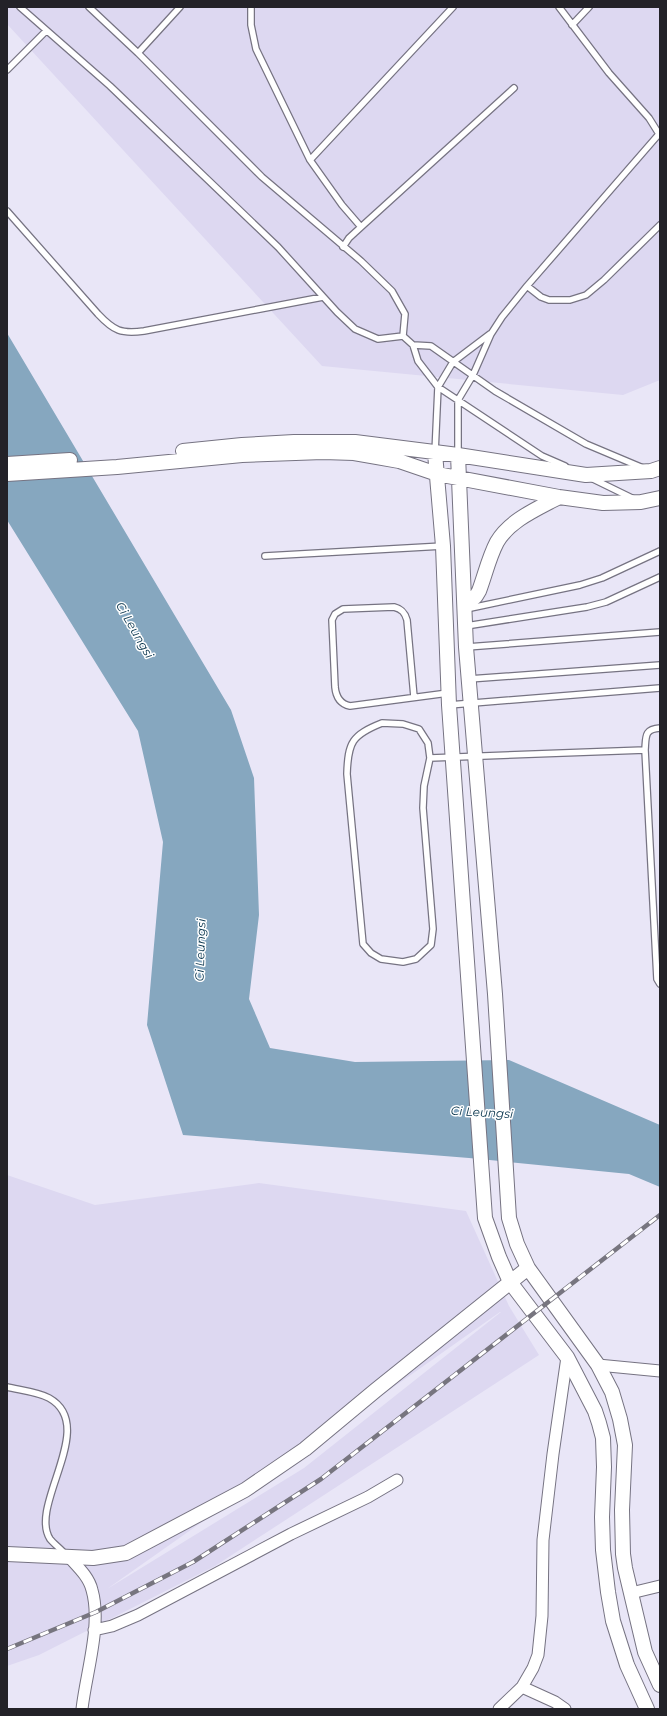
<svg xmlns="http://www.w3.org/2000/svg" width="667" height="1716" viewBox="0 0 667 1716" font-family="Montserrat,sans-serif">
  <rect width="100%" height="100%" fill="#e9e6f7"/>
  <path fill="#ddd8f1" fill-rule="evenodd" d="M7,7H660V380L623,395L322,366L7,24Z
    M7,1175L95,1205L259,1183L466,1211L509,1306L539,1355L215,1566L39,1655L7,1666ZM501,1312L304,1468L107,1589L500,1312Z"/>
  <path fill="#86a7bf" d="M7,333L231,710L254,778L259,915L249,999L270,1048L355,1062L509,1060L660,1125V1187L629,1174L469,1158L183,1135L147,1025L163,842L138,731L7,520Z"/>
  <g fill="none" stroke-linecap="round" stroke-linejoin="round">
    <defs>
      <path id="service" d="M20,7L110,86L278,247L337,312L355,329L378,339L403,336
        M89,7L138,53L262,177L361,261L392,291L405,314L403,336L413,345L418,361L438,387L542,456L565,466
        M251,7V25L256,49L310,160L342,205L361,227L349,238L343,247
        M572,25L589,7
        M138,53L180,7
        M7,70L46,31
        M310,160L453,7
        M7,211L98,314C114,331 121,334 144,331L323,297
        M361,227L514,88
        M527,286L541,297L549,300H570L586,295L604,280L660,225
        M413,345L431,346L495,391L586,444L643,468
        M435,453L438,387L453,362L490,334
        M458,455V400L473,375L491,334L502,317L527,286L659,134L649,118L609,73L559,7
        M591,478L634,499
        M265,556L443,546
        M466,609L580,585L602,578L660,551
        M466,626L587,607L606,602L660,577
        M467,647L660,632
        M469,679L660,665
        M414,697L407,620C405,613 402,609 394,607L343,609L335,614L332,620L335,687C336,697 340,704 350,706L448,693
        M449,705L660,688
        M382,723L403,724L419,729L428,743L430,758L424,786L423,808L433,929L431,945L416,959L403,962L381,959L371,953L363,944L347,774C348,742 352,735 382,723Z
        M645,750C646,737 644,729 660,728
        M430,758L645,750L657,979L660,984
        M7,1387C19,1390 38,1392 49,1398C99,1426 28,1505 50,1539C54,1544 61,1549 65,1554"/>
      <path id="minor" d="M598,1365L660,1371
        M69,1557C78,1567 89,1577 92,1590C102,1625 86,1673 82,1709
        M631,1593L660,1586
        M94,1630L112,1626L138,1615L291,1534L368,1497L397,1480
        M522,1687L555,1702L565,1709
        M499,1709L522,1687L533,1668L538,1655L542,1616L543,1540L553,1454L567,1357"/>
      <path id="tertiary" d="M183,451L242,445L294,442H355L458,455L586,475L651,471L660,468
        M435,453L443,546L449,705L485,1218L499,1257L510,1282L567,1357L595,1411L599,1423L603,1438L604,1467L602,1517L603,1550L608,1592L613,1621L627,1665L647,1709
        M458,455L466,647L495,994L509,1218L517,1244L528,1268L598,1365L612,1392L620,1419L625,1445L622,1510L623,1554L625,1568L645,1652L660,1685
        M7,464L70,460
        M7,474L117,467L242,455L323,452L354,453L377,457L399,461L437,474L559,497L603,503L641,502L660,498
        M465,606L476,596L479,591C485,575 489,557 497,542C510,520 537,509 559,497
        M7,1554L93,1558L126,1553L245,1490L305,1449L376,1390L528,1268"/>
    </defs>
    <use href="#service" stroke="#767382" stroke-width="8"/>
    <use href="#minor" stroke="#767382" stroke-width="13"/>
    <use href="#tertiary" stroke="#767382" stroke-width="16"/>
    <use href="#service" stroke="#fff" stroke-width="5.5"/>
    <use href="#minor" stroke="#fff" stroke-width="11"/>
    <use href="#tertiary" stroke="#fff" stroke-width="14"/>
    <defs>
      <path id="rail" d="M7,1649L96,1612L193,1562L321,1479L660,1215"/>
    </defs>
    <use href="#rail" stroke="#77757f" stroke-width="4.5"/>
    <use href="#rail" stroke="#fff" stroke-width="3" stroke-dasharray="9" stroke-linecap="butt"/>
  </g>
  <g text-anchor="middle" dominant-baseline="central" stroke-width="3" stroke-linejoin="round" paint-order="stroke">
    <g font-size="12" font-style="italic" fill="#033049" stroke="#fff">
      <text transform="translate(135 630) rotate(60)">Ci Leungsi</text>
      <text transform="translate(200 950) rotate(-88)">Ci Leungsi</text>
      <text transform="translate(482 1112) rotate(3)">Ci Leungsi</text>
    </g>
  </g>
  <rect width="667" height="1716" fill="none" stroke="#232228" stroke-width="16"/>
</svg>
